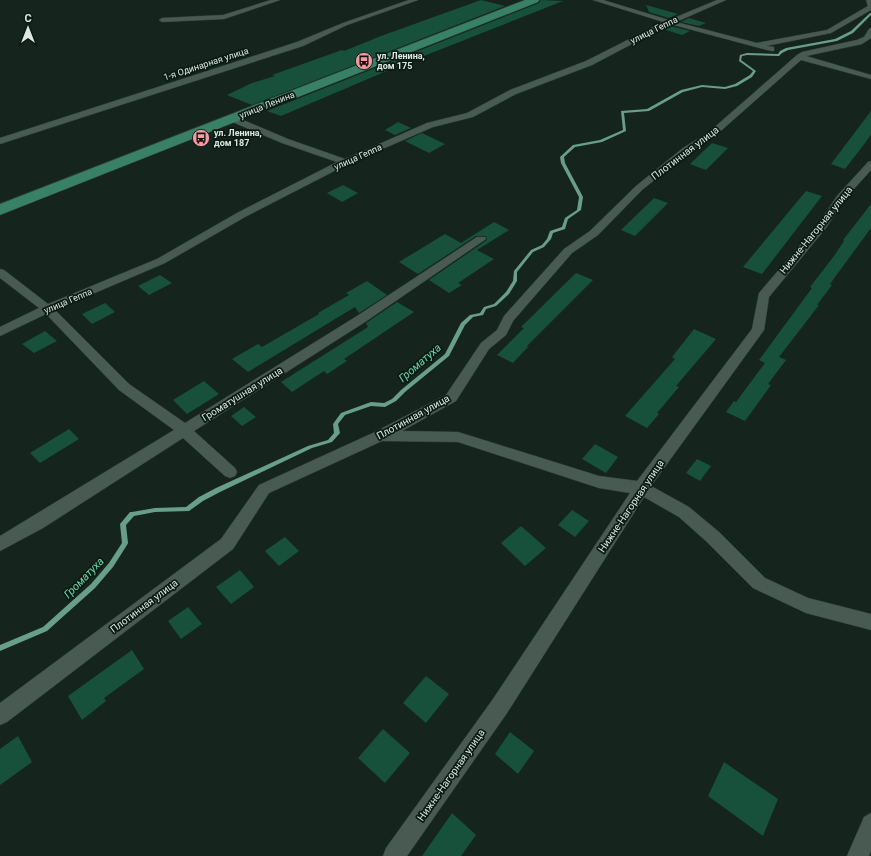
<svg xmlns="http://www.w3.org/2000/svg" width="871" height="856" viewBox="0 0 871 856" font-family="Roboto,sans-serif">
  <rect width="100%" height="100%" fill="#15251e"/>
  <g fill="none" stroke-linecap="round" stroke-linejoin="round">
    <path fill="#699f8a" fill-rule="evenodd" d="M870,13H871V15L853,33L837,41L788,50L782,53L779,56L747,55L742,56L741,60L756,71L752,77L737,86L725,89L702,87L683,92L649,111L624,113L626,131L602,142L575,147L564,157L565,163L583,197L581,210L568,219L565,229L553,233L551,239L544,247L533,252L517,272V281L509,294L496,306L486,309L483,315L473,317L465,325L449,356L405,392L396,401L385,407L371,406L345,415L338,424L340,433L332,442L312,448L220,492L203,501L189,511L155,512L134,516L126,525L128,543L127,545L113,567L95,588L47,631L0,651V645L43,627L91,584L109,563L122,543L120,524L130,512H132L155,508L186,507L199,497L216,488L308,446L328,440L334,433L333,424L341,413L371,402L384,403L392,399L401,390L445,354L461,323L470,315L480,313L484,307L494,304L506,292L513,281L514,271L531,250L542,245L547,239L550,231L562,227L565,218L577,210L579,197L561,163L560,157L573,145L600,140L623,130L621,111L647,109L681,90L702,85L725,87L735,84L750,75L753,71L739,61L740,55L747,53L778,54L780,51L786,48L835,39L851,31Z"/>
  </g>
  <path fill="#17503b" d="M481,0L505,6L252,105L227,95L252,83L275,76L272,75L342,50L344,51L381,36Z
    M540,0L563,1L396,67L281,116L267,111L539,3Z
    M646,5L678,14L669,18L649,12Z
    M689,18L706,23L699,26L681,22Z
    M670,26L690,31L682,35L663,29Z
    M871,111V135L862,147L845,169L831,164Z
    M398,122L411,128L395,135L385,130Z
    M422,133L445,144L429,153L405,141Z
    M712,143L728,148L706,170L690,164Z
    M343,185L358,193L342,202L327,193Z
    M806,191L822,196L762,274L743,267Z
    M654,198L668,203L635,236L621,230Z
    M871,204V228L830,284L832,285L817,305H819L779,357L786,360L768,384L771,385L745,421L726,412L734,401L736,402L765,363L759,360L812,288L810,287L834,256L844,241L843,240Z
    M494,222L509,230L477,250L494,259L458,283L462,285L449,293L429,280L487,240L486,236H476L418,274L399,262L445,234L461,243Z
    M576,273L593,280L527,346L528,347L513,363L497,355L524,328L521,327Z
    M160,275L172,283L149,295L138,286Z
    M367,281L387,295L359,313L355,307L248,372L232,359L258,344L262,347L319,314L318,313L349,295L346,293Z
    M397,302L414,312L344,359L347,361L327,374L324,371L292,392L281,382L368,327L366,323Z
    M105,303L115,312L92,324L82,314Z
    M694,329L716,339L676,386L679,387L657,413L659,414L647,428L625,416L675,359L672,357Z
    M45,331L57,341L34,353L22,344Z
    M204,381L219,394L187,414L173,400Z
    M244,407L256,417L242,426L231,416Z
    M69,429L79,439L40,463L30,453Z
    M595,444L618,457L606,473L582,459Z
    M697,459L711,466L700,481L686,473Z
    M572,510L589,521L575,537L558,525Z
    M521,526L546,548L525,566L501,543Z
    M285,537L299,551L279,566L265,551Z
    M240,570L254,587L231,604L216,587Z
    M188,607L202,624L181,639L168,621Z
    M132,650L144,669L104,698L106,701L82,720L68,696Z
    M426,676L449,694L426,723L403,703Z
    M383,729L410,753L385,783L358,758Z
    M510,732L534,751L518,774L495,754Z
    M18,736L32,762L0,785V749Z
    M724,762L778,799L763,836L708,796Z
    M452,813L476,835L461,856H422Z"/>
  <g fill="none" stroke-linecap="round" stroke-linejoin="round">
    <defs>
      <path id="minor" d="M271,0H280L224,19L162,22L159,20L162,18L223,15Z
        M409,0H418L347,25L303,46L0,144V138L297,42L343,23Z
        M593,0H603L669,20L717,0H726L676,22L757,43L827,30L868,6L866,0H871V10L831,33L766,46L774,47V51H771L670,24L592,65L516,94L473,117L433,127L348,164L245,217L165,263L55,310L129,384L185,423L357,316L477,237H485L486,239L365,322L194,431L235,468L237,472L235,476L230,478L225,476L183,438L43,528L0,551V536L174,430L119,390L46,314L0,336V327L39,308L0,278V269L4,270L48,304L157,259L237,213L337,162L282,143L230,121V117H236L288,139L345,159L427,123L467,113L510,90L586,61L663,22Z
        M871,28V38L862,44L806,56L871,75V79L801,60L715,136L689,152L642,190L598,235L572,253L513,321L506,335L489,349L456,401L402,431L458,432L599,476L637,481L752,329L759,293L818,224L837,196L868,162L871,161V170L844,200L826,228L769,297L764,330L651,486L689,507L719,532L765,578L808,598L871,614V630L806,613L753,588L707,542L679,517L644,497L507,713L407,856H383L386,848L493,699L630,493L599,488L458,442L382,441L269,493L233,549L7,722L0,725V703L221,539L259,485L375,432L446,395L481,343L497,330L504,316L564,249L590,231L636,186L683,148L709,132L797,55L802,52L857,40L864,37L869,29Z
        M871,813V851L869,856H847L864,817Z"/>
      <path id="primary" d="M525,0H539L538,2L0,215V204Z"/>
    </defs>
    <use href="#minor" stroke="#323e38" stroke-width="1"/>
    <use href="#primary" stroke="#323e38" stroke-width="1"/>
    <use href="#minor" fill="#495a52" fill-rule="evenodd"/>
    <use href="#primary" fill="#388167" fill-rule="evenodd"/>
  </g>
  <defs>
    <symbol id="bus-disc" viewBox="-11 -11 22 22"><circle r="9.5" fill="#f49aa1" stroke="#0b1b14"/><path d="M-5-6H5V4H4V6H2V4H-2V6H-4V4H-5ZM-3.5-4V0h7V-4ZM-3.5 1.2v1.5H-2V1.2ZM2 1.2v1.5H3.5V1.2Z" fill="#111"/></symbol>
  </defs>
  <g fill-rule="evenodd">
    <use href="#bus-disc" x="354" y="51" width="20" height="20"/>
    <use href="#bus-disc" x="191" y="128" width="20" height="20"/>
  </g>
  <g text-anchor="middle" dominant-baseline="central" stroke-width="3.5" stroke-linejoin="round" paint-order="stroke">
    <g font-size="9" fill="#dde8e3" stroke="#0b1b14">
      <text transform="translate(654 30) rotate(-26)">улица Геппа</text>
      <text transform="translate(206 64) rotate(-18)">1-я Одинарная улица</text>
      <text transform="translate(267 105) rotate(-22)">улица Ленина</text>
      <text transform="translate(358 157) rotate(-24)">улица Геппа</text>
      <text transform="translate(68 301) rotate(-23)">улица Геппа</text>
    </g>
    <g font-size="9" font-weight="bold" fill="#dde8e3" stroke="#0b1b14" text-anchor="start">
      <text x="377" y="56">ул. Ленина,<tspan x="377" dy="10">дом 175</tspan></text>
      <text x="214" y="133">ул. Ленина,<tspan x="214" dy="10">дом 187</tspan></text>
    </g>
    <g font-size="10" fill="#dde8e3" stroke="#0b1b14">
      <text transform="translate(685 153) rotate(-37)">Плотинная улица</text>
      <text transform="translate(816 230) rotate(-51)">Нижне-Нагорная улица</text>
      <text transform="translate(242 394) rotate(-32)">Громатушная улица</text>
      <text transform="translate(413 417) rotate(-29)">Плотинная улица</text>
      <text transform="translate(631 506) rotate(-56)">Нижне-Нагорная улица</text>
      <text transform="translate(144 606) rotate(-37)">Плотинная улица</text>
      <text transform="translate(451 775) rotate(-55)">Нижне-Нагорная улица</text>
    </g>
    <g font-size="11" font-style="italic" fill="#6fd8ae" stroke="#0b1b14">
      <text transform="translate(420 363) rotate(-41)">Громатуха</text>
      <text transform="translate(84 578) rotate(-46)">Громатуха</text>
    </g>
  </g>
  <g transform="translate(28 28)" stroke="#0b1b14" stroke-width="3" paint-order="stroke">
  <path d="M0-3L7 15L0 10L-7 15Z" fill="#dde8e3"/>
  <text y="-6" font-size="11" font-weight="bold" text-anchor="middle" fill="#dde8e3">С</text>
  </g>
</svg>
